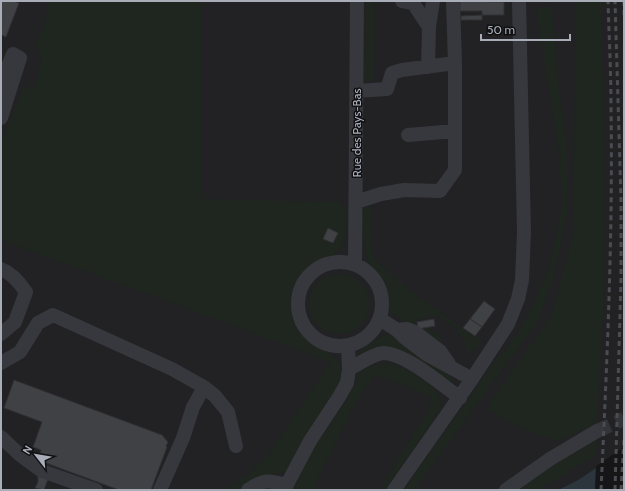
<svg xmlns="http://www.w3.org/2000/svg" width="625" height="491" viewBox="0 0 625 491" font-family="Cabin,sans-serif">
  <rect width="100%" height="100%" fill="#161618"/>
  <path fill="#222225" d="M1,1H624V449L578,480L558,490H1Z"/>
  <path fill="#1e261f" d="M49,1H202L201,199L341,202L342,207L345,209L349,219L347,231L343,244L340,249L329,257L314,263L304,272L290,296L293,321L313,344L325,350L340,362L342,379L286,472L258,478L240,490H227L251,471L268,455L331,362L1,240V144L23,87H35L42,56L35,46L46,20Z
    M366,1H375L374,81L362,82L365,43Z
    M576,1H601L604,148L603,310L597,425L556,441L513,425L489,409V404L552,314L573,234Z
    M540,7H552L557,74L568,152L567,213L554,277L537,323L414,490H404L500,353H504L527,317L550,266L562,206L558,146L536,9Z
    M371,206L372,247L375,259L400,282L419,297L483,342L472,351L467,353L464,341L455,327L435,315L415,320L417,329L427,327L442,339L438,343L390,312L384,280L369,265L362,233V207Z
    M309 304a30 30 0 1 1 60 0a30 30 0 1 1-60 0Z
    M392,334L449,373L454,381L450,384L404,353L358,357L363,347L382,336Z
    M394,364C409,372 441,384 441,403C441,406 440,409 439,412L385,490H380L406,445L429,409L431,399L426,394L376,375L369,382L350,414L312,490H291L311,452L348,398L359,372L373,365Z
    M597,439L596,455L539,490H512Z"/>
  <path fill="#2c353c" d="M624,449V490H558L578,480Z"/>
  <path fill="#161618" d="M624,447V490H595L596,466Z"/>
  <path fill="#404145" stroke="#303034" d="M1,1H14L19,3L6,37L1,35Z
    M460,1L504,2V15H482V11H460Z
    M482,15V20H461V16Z
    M328,228L338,233L333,243L323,239Z
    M484,301L495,309L482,327L470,319Z
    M434,319L435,326L418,329L417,322Z
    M470,319L482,327L475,336L463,328Z
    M14,380L162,435L168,442L166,446L167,447L151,490H119L38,460L41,450L33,447L42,422L4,408Z
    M38,475L48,479L44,490L35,488L38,482Z"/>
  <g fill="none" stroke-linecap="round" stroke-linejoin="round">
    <path stroke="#333438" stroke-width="14" stroke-dasharray="14 7" stroke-linecap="butt" d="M597,431L624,419"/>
    <path stroke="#37383d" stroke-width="14" d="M402,1L413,3L429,27L428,67
      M453,1L455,63
      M429,27L433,1
      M1,84L13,54L20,58L1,118
      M408,135L455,131
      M356,202L381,194L404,190L440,191L455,170V63L402,70L392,73L387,89L356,91
      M298 304a42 42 0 1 1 84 0a42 42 0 1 1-84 0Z
      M355,264L357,1
      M1,269C12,273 20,283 26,292L15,322L1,334
      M380,319L397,330L405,338L426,354L472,379L394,490
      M397,330L407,329L415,332L440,351L449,364
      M1,363L20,352L38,323L53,315L172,369L204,387L193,407L183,438L160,490
      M349,369C357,365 373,354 383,353C405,353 441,384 460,398
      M472,379L508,324L518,299L522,280L524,232L519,1
      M204,387L215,396L228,412L236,446
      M1,437L19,454L42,471L96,490
      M248,490C263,479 269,480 287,485
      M284,490L310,441L339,397L347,383L349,369L348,346
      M506,490L550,459L597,431"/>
    <path stroke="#4a4c52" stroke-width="3" stroke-dasharray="5 4" stroke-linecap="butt" d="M624,1V17
      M601,490C607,362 613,235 611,107C611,71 609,36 608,1
      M615,490L621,279V200L615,1
      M621,490L624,438"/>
  </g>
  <g text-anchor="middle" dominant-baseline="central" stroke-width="3" stroke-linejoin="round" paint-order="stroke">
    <g font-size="12" fill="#a8adb8" stroke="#111113">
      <text transform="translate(356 133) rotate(-90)">Rue des Pays-Bas</text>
    </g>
  </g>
  <rect width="625" height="491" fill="none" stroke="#a8adb8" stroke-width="4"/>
  <g transform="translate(36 455) rotate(301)" stroke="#111113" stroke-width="3" paint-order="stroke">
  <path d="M0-3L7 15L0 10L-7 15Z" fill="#a8adb8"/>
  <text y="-6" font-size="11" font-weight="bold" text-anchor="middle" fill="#a8adb8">N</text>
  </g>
  <path d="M481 34v6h89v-6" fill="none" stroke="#a8adb8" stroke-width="2"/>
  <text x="487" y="34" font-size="12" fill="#a8adb8" stroke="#111113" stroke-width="3" paint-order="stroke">50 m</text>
</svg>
